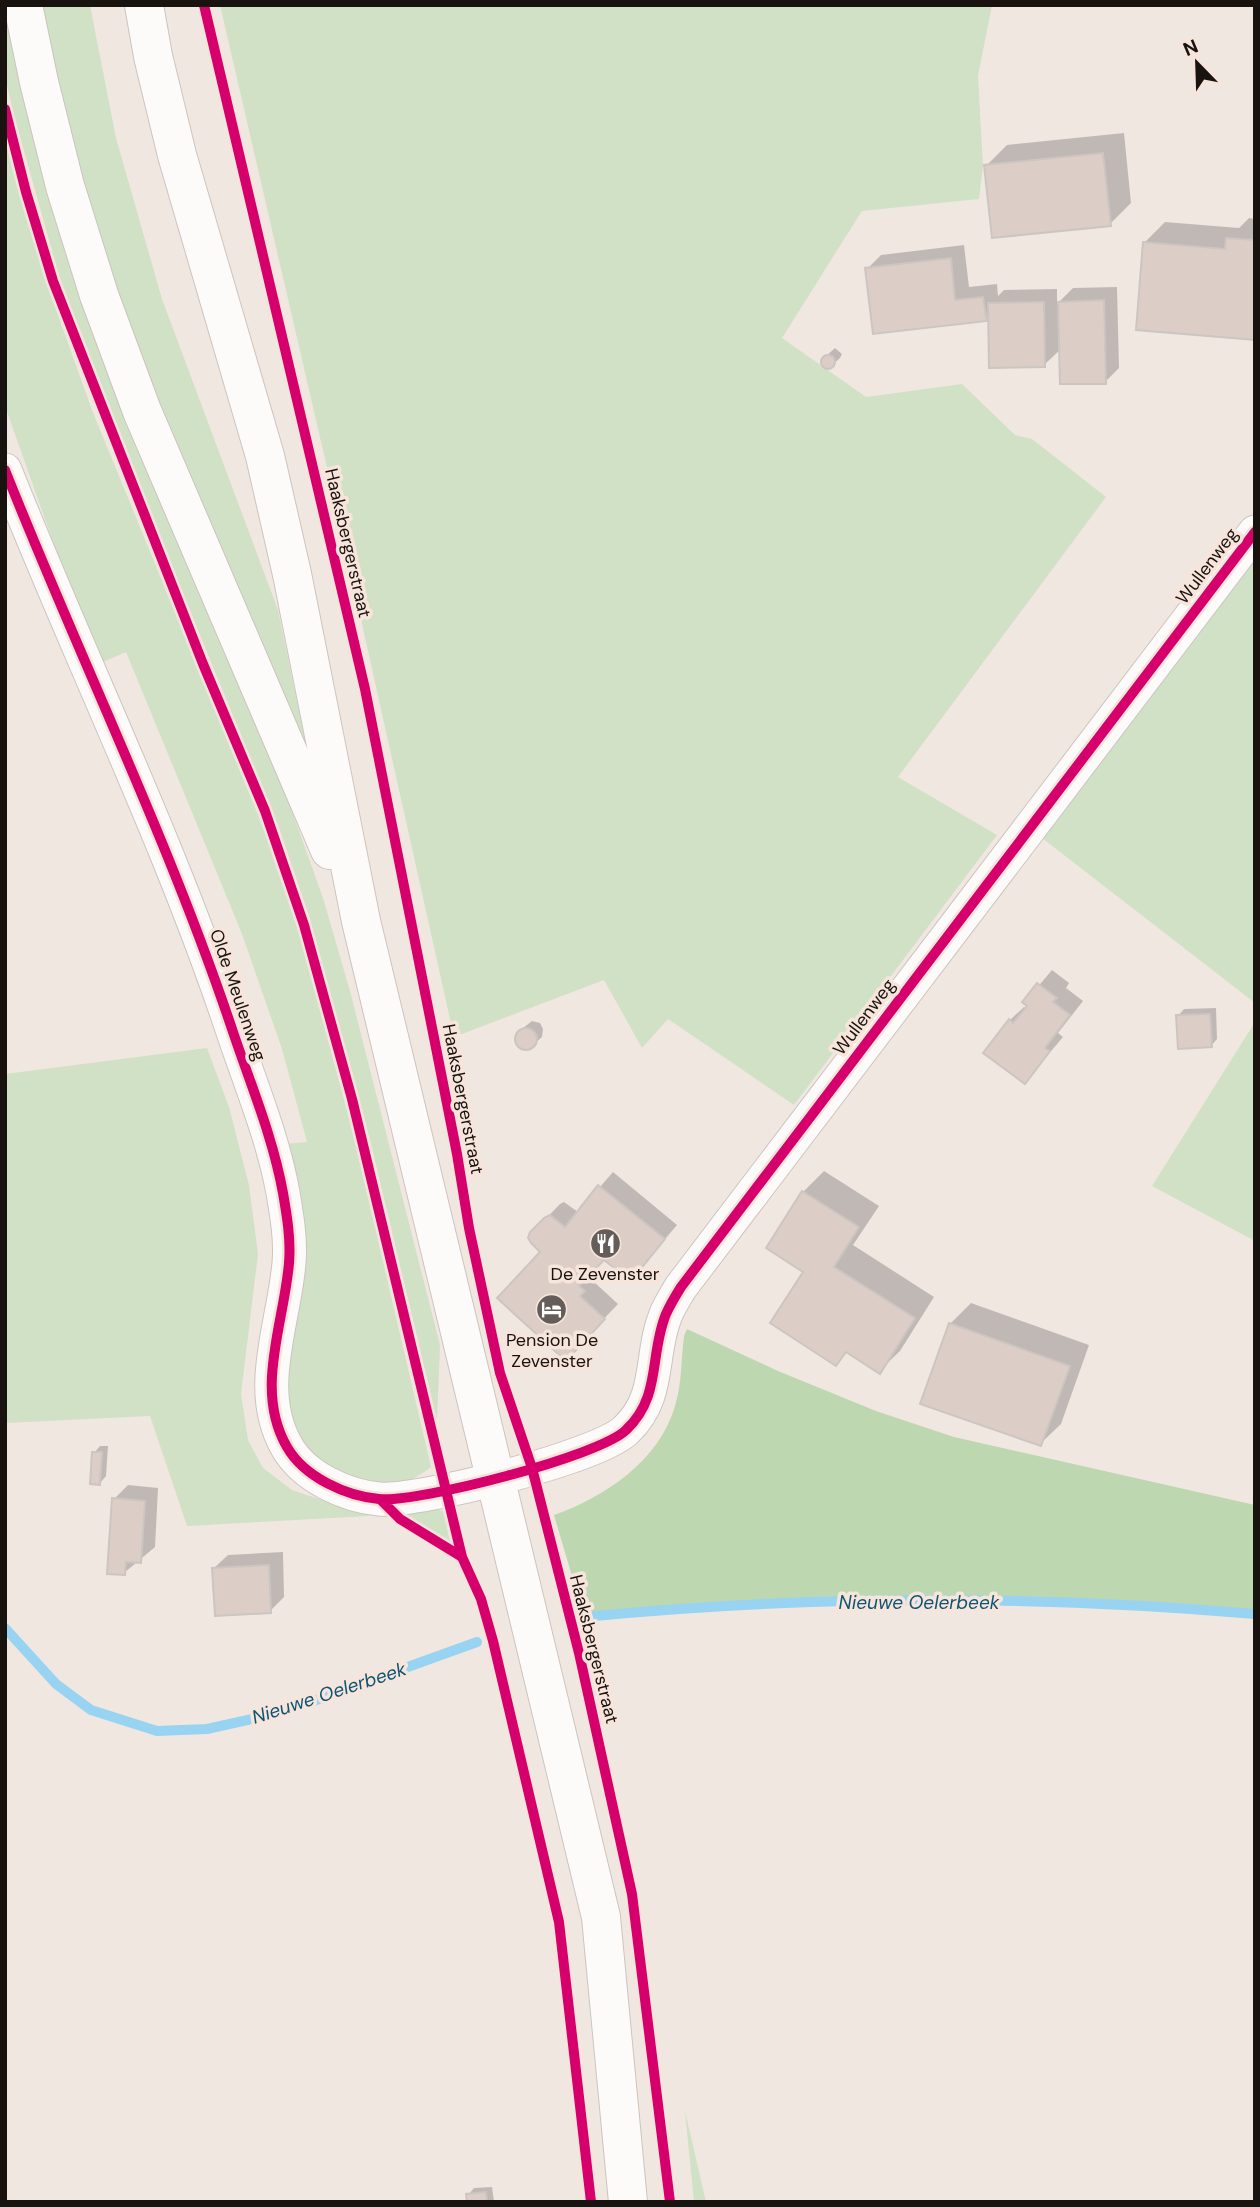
<svg xmlns="http://www.w3.org/2000/svg" width="1260" height="2207" viewBox="0 0 1260 2207" font-family="'DM Sans',sans-serif">
  <rect width="100%" height="100%" fill="#f1e7e1"/>
  <path fill="#d1e1c6" d="M5,5L323,898L350,991L440,1345L437,1421L371,1144L309,916L279,828L105,404L61,283L13,112L5,76Z
    M36,5H90L116,138L162,299L278,610L307,750L117,313Z
    M220,5H992L978,76L983,166L979,199L862,211L782,338L866,397L962,384L1015,435L1032,439L1106,497L898,777L997,835L794,1105L668,1019L642,1048L604,980L454,1037L334,498Z
    M5,140L20,197L47,284L92,410L270,844L300,934L355,1141L431,1467C399,1491 385,1486 346,1486L285,1425V1144L307,1142L282,1049L242,934L126,652L101,663L64,573L5,406Z
    M1255,557V1003L1042,838Z
    M1255,1022V1241L1152,1186Z
    M207,1048L229,1107L249,1185L258,1254L241,1394L248,1440L263,1468L292,1490L370,1516L187,1526L150,1416L5,1423V1074Z
    M431,1508L443,1511L450,1542L400,1512Z
    M685,2111L706,2202H694Z"/>
  <path fill="#bdd7b1" d="M687,1329L778,1371L876,1411L954,1437L1255,1505V1614C1032,1595 806,1595 584,1617L554,1515C605,1497 659,1461 675,1406C682,1384 681,1359 684,1336Z"/>
  <path fill="#0003" d="M1124,133L1131,203L1110,224L986,166L1007,145Z
    M1249,218L1255,219V338L1144,243L1165,222L1239,228Z
    M964,245L969,287L997,284L998,296L1004,290L1057,289V304L1073,288L1117,287L1119,368L1105,382L1061,349L1044,365L990,315L986,319L867,269L881,255Z
    M835,348L842,354L840,358L829,368L824,367V358Z
    M1052,970L1069,983L1066,988L1083,1001L1058,1033L1063,1037L1025,1082L1010,1020L1024,1007L1027,1009L1029,1006L1025,1002Z
    M1216,1008L1217,1039L1211,1046L1178,1016L1184,1009Z
    M532,1021L540,1023L543,1029L542,1037L528,1049L521,1047L517,1040L518,1032Z
    M824,1171L879,1206L853,1245L934,1297L900,1351L879,1371L848,1351L836,1363L805,1271L803,1192Z
    M613,1172L677,1225L631,1279L604,1258L591,1271L598,1276L593,1281L618,1304L579,1345L543,1252L532,1233L560,1204L564,1202L578,1212Z
    M971,1303L1089,1345L1061,1424L1040,1444L950,1324Z
    M100,1446H108L106,1476L100,1483L94,1453Z
    M128,1485L158,1488L155,1547L124,1573L114,1499Z
    M283,1552L284,1597L270,1611L214,1568L228,1555Z
    M492,2187L494,2202H468V2195L474,2188Z"/>
  <g fill="none" stroke-linecap="round" stroke-linejoin="round">
    <path stroke="#98d3f1" stroke-width="10" d="M584,1617C806,1595 1032,1595 1255,1614
      M5,1628L56,1684L91,1710L157,1731L207,1729L283,1712L477,1642"/>
  </g>
  <path fill="#dccec6" stroke="#cdc5c1" stroke-width="2" d="M1103,153L1111,226L992,238L984,165Z
    M1226,238L1255,240V340L1136,330L1143,242L1225,249Z
    M951,258L955,300L983,297L987,321L873,334L865,268Z
    M1104,300L1106,384H1060L1058,302Z
    M1044,302L1045,367L989,368L988,303Z
    M821 362a7 7 0 1 1 14 0a7 7 0 1 1-14 0Z
    M1037,983L1057,998L1053,1002L1070,1015L1045,1048L1050,1051L1025,1084L983,1053L1009,1019L1013,1023L1027,1006L1022,1002Z
    M1210,1014L1212,1047L1178,1049L1176,1015Z
    M515 1039a11 11 0 1 1 22 0a11 11 0 1 1-22 0Z
    M598,1185L665,1239L631,1281L604,1260L579,1286L585,1291L580,1296L605,1319L566,1361L497,1298L540,1252L531,1243L528,1238L530,1232L544,1218L550,1215L565,1227Z
    M802,1191L859,1227L834,1267L915,1318L880,1374L846,1352L836,1366L770,1323L803,1272L766,1248Z
    M949,1323L1070,1366L1041,1446L920,1404Z
    M92,1452H102L100,1485L90,1484Z
    M112,1498L145,1501L141,1563L126,1562L125,1575L107,1574Z
    M269,1565L271,1613L215,1616L212,1568Z
    M486,2192L487,2202H467L466,2194Z"/>
  <g fill="none" stroke-linecap="round" stroke-linejoin="round">
    <defs>
      <path id="street" d="M5,470C79,657 168,838 232,1029C250,1083 273,1137 283,1193C287,1216 291,1240 289,1263C284,1324 254,1390 287,1447C304,1477 346,1496 379,1499C418,1503 600,1456 626,1430C662,1396 649,1355 666,1314C670,1305 676,1295 681,1287L1255,532"/>
      <path id="secondary" d="M23,5L39,82L65,186L99,295L142,411L330,850
        M144,5L153,56L177,155L265,456L292,574L361,921L601,1917L628,2202"/>
    </defs>
    <use href="#street" stroke="#ccc4bf" stroke-width="35"/>
    <use href="#secondary" stroke="#ccc4bf" stroke-width="40"/>
    <use href="#street" stroke="#fdfbfa" stroke-width="33"/>
    <use href="#secondary" stroke="#fdfbfa" stroke-width="38"/>
    <defs>
      <path id="cycleway" d="M204,5L365,689L457,1154L469,1228L500,1373L532,1468L579,1653L632,1894L670,2202
        M5,109L26,192L53,281L203,664L265,811L304,925L352,1099L462,1557L481,1599L493,1641L559,1922L591,2202
        M5,470C79,657 168,838 232,1029C250,1083 273,1137 283,1193C287,1216 291,1240 289,1263C284,1324 254,1390 287,1447C304,1477 346,1496 379,1499C418,1503 600,1456 626,1430C662,1396 649,1355 666,1314C670,1305 676,1295 681,1287L1255,532
        M381,1500L400,1519L462,1557"/>
    </defs>
    <use href="#cycleway" stroke="#f7e5db" stroke-width="15"/>
    <use href="#cycleway" stroke="#d6006c" stroke-width="10"/>
  </g>
  <defs>
    <symbol id="restaurant-disc" viewBox="-11 -11 22 22"><circle r="9.5" fill="#655d59" stroke="#f7e5db"/><path d="M-5-6h1v4h1v-4h1v4h1v-4h1v5L-1.5 .5V6h-2V.5L-5-1ZM5-6V6H3V1.5H1.5Q1.5-4 5-6Z" fill="#fff"/></symbol>
    <symbol id="hotel-disc" viewBox="-11 -11 22 22"><circle r="9.5" fill="#655d59" stroke="#f7e5db"/><path d="M-6-4.5h1.5V1H6V5H4.5V3h-9V5H-6ZM-4 0a1.8 1.8 0 1 1 3.6 0ZM.5 0V-2.5h3Q6-2.5 6 0Z" fill="#fff"/></symbol>
  </defs>
  <g fill-rule="evenodd">
    <use href="#restaurant-disc" x="588" y="1226" width="35" height="35"/>
    <use href="#hotel-disc" x="534" y="1292" width="35" height="35"/>
  </g>
  <g text-anchor="middle" dominant-baseline="central" stroke-width="7" stroke-linejoin="round" paint-order="stroke">
    <g font-size="18" fill="#191310" stroke="#f7e5db">
      <text transform="translate(348 543) rotate(77)">Haaksbergerstraat</text>
      <text transform="translate(1207 566) rotate(-53)">Wullenweg</text>
      <text transform="translate(238 995) rotate(71)">Olde Meulenweg</text>
      <text transform="translate(864 1017) rotate(-53)">Wullenweg</text>
      <text transform="translate(463 1099) rotate(79)">Haaksbergerstraat</text>
      <text transform="translate(594 1649) rotate(76)">Haaksbergerstraat</text>
    </g>
    <g font-size="18" fill="#191310" stroke="#f7e5db">
      <text x="605" y="1274">De Zevenster</text>
      <text x="552" y="1340">Pension De<tspan x="552" dy="21">Zevenster</tspan></text>
    </g>
    <g font-size="19" font-style="italic" fill="#0c5573" stroke="#f7e5db">
      <text x="919" y="1602">Nieuwe Oelerbeek</text>
      <text transform="translate(329 1693) rotate(-18)">Nieuwe Oelerbeek</text>
    </g>
  </g>
  <rect width="1260" height="2207" fill="none" stroke="#191310" stroke-width="14"/>
  <g transform="translate(1197 63) rotate(337)" stroke="#f7e5db" stroke-width="5" paint-order="stroke">
  <path d="M0-5L12 26L0 18L-12 26Z" fill="#191310"/>
  <text y="-10" font-size="19" font-weight="bold" text-anchor="middle" fill="#191310">N</text>
  </g>
</svg>
